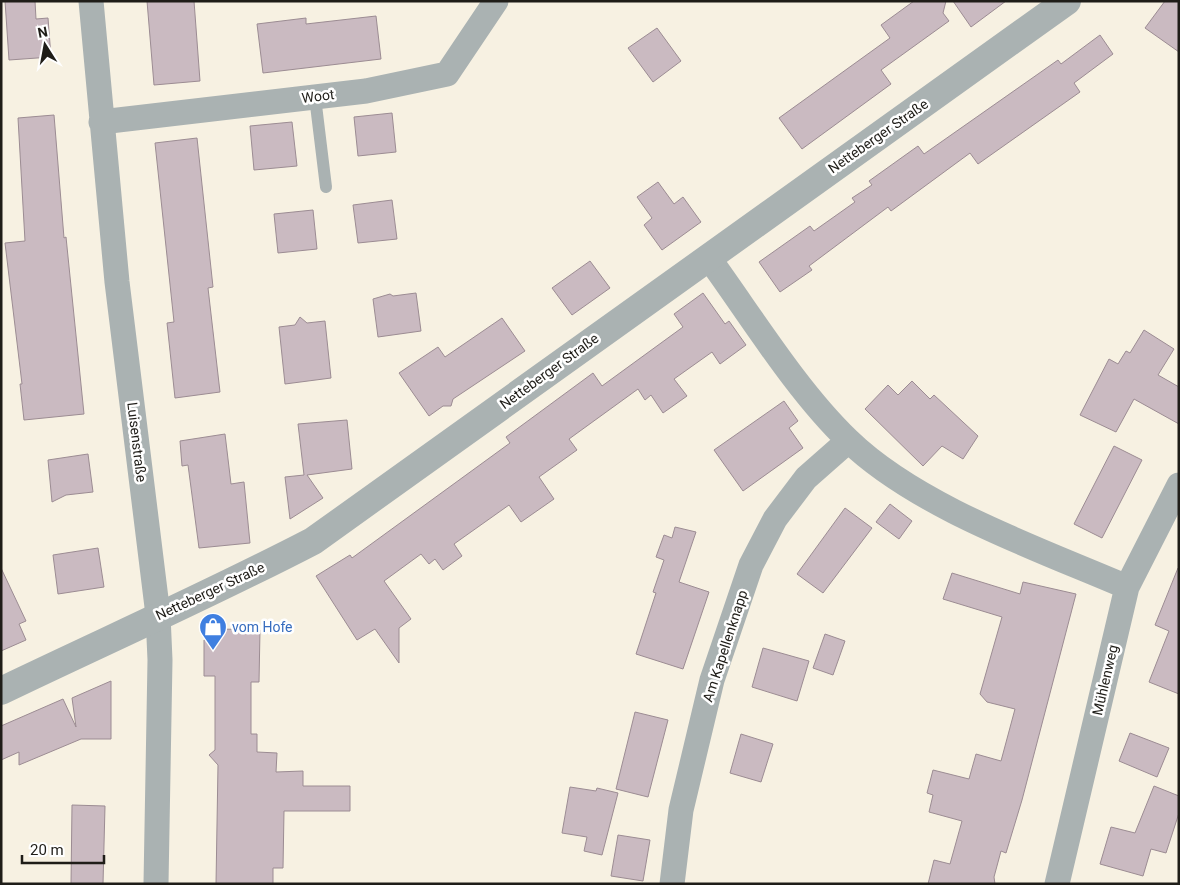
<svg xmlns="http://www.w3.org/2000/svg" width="1180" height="885" viewBox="0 0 1180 885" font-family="Roboto,sans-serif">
  <rect width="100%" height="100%" fill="#f7f1e2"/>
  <path fill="#cabac1" stroke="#9c8c93" d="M5,1H35L36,19L48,18L51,57L9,60Z
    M147,1H194L200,81L154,85Z
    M914,1H946L943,13L949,21L881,70L891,84L802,149L779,118L890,38L881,25Z
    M953,1H1006L971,27Z
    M1165,1H1179V52L1145,28Z
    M376,16L381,59L263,73L257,24L306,18V24Z
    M657,28L681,61L653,82L628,48Z
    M1100,35L1113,54L1074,83L1080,92L978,164L970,153L891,211L888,207L809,266L812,270L780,292L759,262L810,226L814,231L855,202L852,198L872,185L869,181L918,146L924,154L1058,60L1061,64Z
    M392,113L396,152L358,156L354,117Z
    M54,115L64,238L66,237L84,414L24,420L20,384H22L5,243L25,241L18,118Z
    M292,122L297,166L254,170L250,126Z
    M197,138L213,287L208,288L220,392L175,398L167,323L174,322L155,143Z
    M658,182L674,204L683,197L701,222L662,250L644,225L652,218L637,197Z
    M392,200L397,239L358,243L353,205Z
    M313,210L317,249L278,253L274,214Z
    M590,261L610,288L572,315L552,288Z
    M416,293L421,331L378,337L373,299L390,294L393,296Z
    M703,293L725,324L729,321L746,345L720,364L712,352L674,379L687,396L663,413L651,395L645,400L638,389L569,439L577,450L539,477L554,499L521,522L509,505L454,544L462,556L443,570L435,559L429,564L421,554L384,581L411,619L399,628V663L375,629L357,640L316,576L350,555L352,558L510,443L506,437L593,373L602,386L683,327L674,314Z
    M300,317L307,323L325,321L331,378L285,384L279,327L295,325Z
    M502,318L525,351L453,399L451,406H443L429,416L399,373L438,347L445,357Z
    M1144,330L1174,349L1158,375L1179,387V424L1134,399L1116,432L1080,415L1109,359L1118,364L1126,351L1130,353Z
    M912,381L930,399L934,395L978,436L963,459L942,446L923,466L865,409L888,385L898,395Z
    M784,401L798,421L789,428L803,448L743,491L714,450Z
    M347,420L352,469L307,475L323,498L290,519L285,477L304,475L298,424Z
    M225,434L231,484L244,482L250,543L199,548L188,465L182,466L180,441Z
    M1114,446L1142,460L1102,538L1074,524Z
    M88,454L93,492L66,495L52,502L48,460Z
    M890,504L912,521L899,539L876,522Z
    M845,508L872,528L823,593L797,574Z
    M675,527L696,532L679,582L709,592L683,669L636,654L656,593L653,592L664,560L656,557L664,535L672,538Z
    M98,548L104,587L58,594L53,555Z
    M1,568L26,621L19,624L26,640L1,651Z
    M1178,568H1179V694L1149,682L1169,631L1155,625Z
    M952,573L1020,594L1023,582L1076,594L1022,800L1006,853L1001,851L994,877L995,884H928L934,860L950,864L962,821L929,812L933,795L927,793L933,770L969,779L976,754L1001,761L1015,709L987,702L980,694L1002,617L943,599Z
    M221,629L260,630L259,682H251V734H257V752L277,753L276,772L303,771V786H350V811H284L283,868H273V884H216L218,765L209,755L215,750V676H204V640H221Z
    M825,634L845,641L833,675L813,668Z
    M763,648L809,661L797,701L752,687Z
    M111,681V739H81L19,765V752L1,760V726L63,699L76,727L72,698Z
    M635,712L668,720L648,797L616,789Z
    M1130,733L1169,748L1157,777L1119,761Z
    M741,734L773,744L761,782L730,773Z
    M1154,786L1179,796V813L1166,853L1151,849L1143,876L1100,864L1111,827L1135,833Z
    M570,787L596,791L597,788L618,793L602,855L584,851L587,837L562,833Z
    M72,805L105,806L103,884H71Z
    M618,835L650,840L643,881L611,876Z"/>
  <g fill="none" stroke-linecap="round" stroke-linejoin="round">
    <path stroke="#aab2b2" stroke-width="12" d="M315,97L326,187"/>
    <path stroke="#aab2b2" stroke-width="25" d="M91,1L117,282L158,615L160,660L156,884
      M101,122L366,91L447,74L496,1
      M708,257C751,316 796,390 848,440C917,507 1039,549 1127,587
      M672,884L681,810L712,680L751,565L775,519L806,478L848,441
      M1057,884L1127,587L1179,485"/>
    <path stroke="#aab2b2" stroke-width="28" d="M1,691C105,641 211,594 313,541L1067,1"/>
  </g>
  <defs>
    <symbol id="shop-pin" viewBox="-11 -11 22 30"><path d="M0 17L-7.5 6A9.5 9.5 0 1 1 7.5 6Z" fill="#3f7fe0" stroke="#fff"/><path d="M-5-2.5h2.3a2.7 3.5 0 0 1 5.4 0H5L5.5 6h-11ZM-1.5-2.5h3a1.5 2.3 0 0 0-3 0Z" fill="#fff"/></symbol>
  </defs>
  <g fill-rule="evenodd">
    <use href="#shop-pin" x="197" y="611" width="32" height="43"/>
  </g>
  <g text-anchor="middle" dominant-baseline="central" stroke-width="5" stroke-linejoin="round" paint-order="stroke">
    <g font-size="14" fill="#1f1d18" stroke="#fff">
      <text transform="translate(318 96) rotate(-7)">Woot</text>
      <text transform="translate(878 136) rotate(-35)">Netteberger Straße</text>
      <text transform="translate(549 371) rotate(-36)">Netteberger Straße</text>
      <text transform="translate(137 442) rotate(83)">Luisenstraße</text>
      <text transform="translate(210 591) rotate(-25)">Netteberger Straße</text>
      <text transform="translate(725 646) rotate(-72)">Am Kapellenknapp</text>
      <text transform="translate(1105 680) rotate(-77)">Mühlenweg</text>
    </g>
    <g font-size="14" fill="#366cbe" stroke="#fff" text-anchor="start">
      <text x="232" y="627">vom Hofe</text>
    </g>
  </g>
  <rect width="1180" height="885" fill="none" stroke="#1f1d18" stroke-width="5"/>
  <g transform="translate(45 45) rotate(349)" stroke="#ffffff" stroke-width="4" paint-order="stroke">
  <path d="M0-4L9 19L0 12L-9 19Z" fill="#1f1d18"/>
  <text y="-8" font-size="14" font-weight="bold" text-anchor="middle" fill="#1f1d18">N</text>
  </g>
  <path d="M22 855v8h82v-8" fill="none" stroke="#1f1d18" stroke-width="2.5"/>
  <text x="30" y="855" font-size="15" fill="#1f1d18" stroke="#ffffff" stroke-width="4" paint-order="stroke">20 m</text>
</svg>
